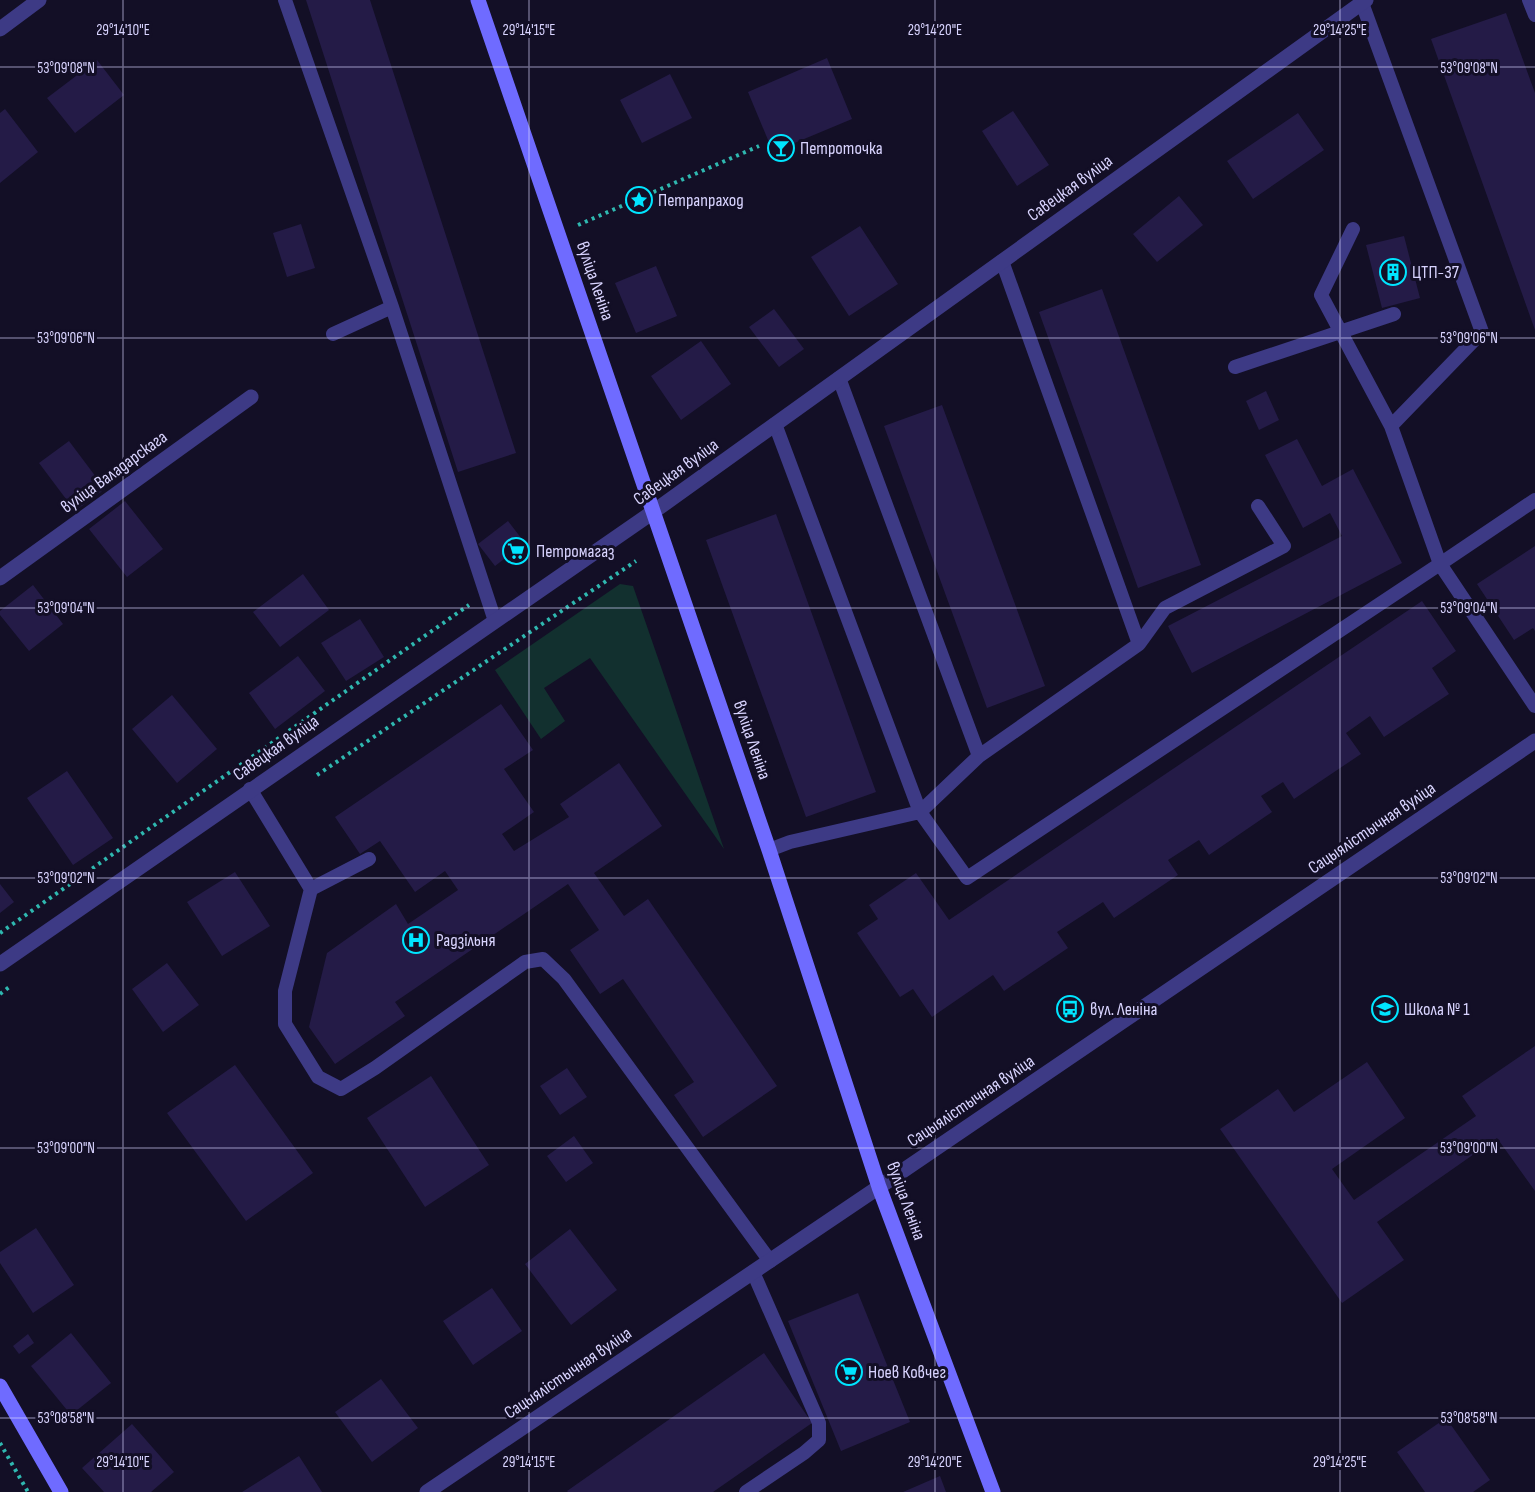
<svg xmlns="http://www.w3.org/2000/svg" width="1535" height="1492" viewBox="0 0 1535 1492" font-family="'Sofia Sans Condensed',sans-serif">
  <rect width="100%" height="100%" fill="#130f26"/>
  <path fill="#12302f" d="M620,584L633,586L724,849L590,658L544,688L565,721L541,739L495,670Z"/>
  <path fill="#241b47" d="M306,0H370L516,453L458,472Z
    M1506,13L1535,93V330L1431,39Z
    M827,58L852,119L773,152L748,92Z
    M97,60L124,95L75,133L47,98Z
    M670,74L692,118L642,143L620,100Z
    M5,109L38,152L0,183V113Z
    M1013,111L1049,165L1017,186L982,131Z
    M1298,113L1324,150L1253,199L1227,161Z
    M1179,196L1203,225L1157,262L1133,234Z
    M301,224L315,268L287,277L273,233Z
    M860,226L898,284L849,316L811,257Z
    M1404,236L1420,298L1382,308L1366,245Z
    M656,266L677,316L636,333L615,283Z
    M1102,289L1201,565L1138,588L1039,312Z
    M774,309L804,349L779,367L749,327Z
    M701,341L731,384L681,420L651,376Z
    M1266,391L1279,420L1259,430L1246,401Z
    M942,405L1045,686L987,708L884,426Z
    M1297,439L1322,486L1353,469L1402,563L1192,673L1168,626L1342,536L1330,513L1303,528L1265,455Z
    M69,441L105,489L75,511L39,463Z
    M125,501L163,549L127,577L89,529Z
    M776,514L876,792L806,817L706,540Z
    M508,521L525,543L495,566L478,544Z
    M1535,546V631L1533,628L1514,640L1477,584Z
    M303,574L329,610L280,647L253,612Z
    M33,585L63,624L29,651L0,615V611Z
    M1422,601L1456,651L1432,668L1449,694L1384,737L1370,716L1346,733L1361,754L1294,799L1283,782L1261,796L1272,812L1209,855L1199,840L1168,860L1178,875L1114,918L1103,902L1057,932L1068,948L1004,991L993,975L932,1017L913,989L900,997L857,933L878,919L869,905L916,873L949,920Z
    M360,619L384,657L346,681L321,643Z
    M298,656L325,691L275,729L249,693Z
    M172,695L217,749L177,783L132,729Z
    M501,704L533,750L504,769L534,812L502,834L514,851L569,817L560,804L619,763L662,826L594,873L624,916L648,899L777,1086L703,1137L674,1095L694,1082L623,979L600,994L570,950L599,930L568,884L395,1002L405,1016L335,1064L309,1027L327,953L396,904L408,924L458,890L445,871L415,892L380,841L360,854L335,817Z
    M67,771L113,838L73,865L27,798Z
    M235,872L270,926L222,956L187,902Z
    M0,884L14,902L0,913Z
    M167,963L199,1005L163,1032L132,989Z
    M1535,1046V1191L1497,1138L1377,1222L1404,1260L1342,1303L1220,1129L1278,1089L1294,1112L1367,1062L1405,1118L1332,1169L1354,1200L1476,1116L1462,1096Z
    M235,1065L313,1173L246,1221L167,1113Z
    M567,1068L587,1097L560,1115L540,1086Z
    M431,1076L489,1165L425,1207L367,1118Z
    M574,1136L593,1163L566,1182L547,1156Z
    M36,1228L74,1285L33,1313L0,1263V1252Z
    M570,1229L617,1290L571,1325L525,1264Z
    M492,1288L522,1331L473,1365L443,1321Z
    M858,1293L910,1422L841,1451L788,1321Z
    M71,1333L111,1383L71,1415L31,1366Z
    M28,1334L34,1343L19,1354L13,1346Z
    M764,1353L812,1423L713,1492H568L567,1491Z
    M381,1379L418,1428L372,1462L335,1412Z
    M1446,1418L1490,1480L1473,1492H1425L1397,1452Z
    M132,1424L174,1472L151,1492H104L82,1468Z
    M299,1456L322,1492H242Z
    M940,1476L946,1492H903Z"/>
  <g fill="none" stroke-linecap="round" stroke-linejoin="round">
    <path stroke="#2fb8b0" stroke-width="4" stroke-dasharray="3 4.5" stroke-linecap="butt" d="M578,225L759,146
      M317,775L636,561
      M0,933L469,605
      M0,994L12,985
      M0,1443L28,1492"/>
    <path stroke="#3d3a85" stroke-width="14" d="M285,0L392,307L495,621
      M1529,0L1535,15
      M1362,3L1482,332L1391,426L1440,564L1535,500
      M1353,229L1321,295L1391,426
      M333,334L392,307
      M1235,367L1394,314
      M839,378L979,756
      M775,424L920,812L967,878L1440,564L1535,706
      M1139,644L1165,608L1284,546L1258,506
      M250,789L311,889L285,991V1024L318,1077L341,1089L375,1068L525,962L543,959L564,979L770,1261
      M769,850L790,842L920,812L979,756L1139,644L1002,261
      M311,889L369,859
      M746,1492L804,1453L819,1440V1423L753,1272"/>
    <path stroke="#3d3a85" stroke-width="15" d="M0,29L39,0
      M653,512L1366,0
      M0,578L251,397
      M879,1187L1535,741"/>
    <path stroke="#3d3a85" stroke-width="15" d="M0,964L653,512
      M427,1492L879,1187"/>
    <path stroke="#6f6bff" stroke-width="15" d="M478,0L769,850L879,1187L993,1492
      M0,1386L61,1492"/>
  </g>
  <path fill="none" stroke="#d9d4ff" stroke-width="1.5" stroke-opacity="0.45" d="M123,0V1492M529,0V1492M935,0V1492M1340,0V1492M0,67H1535M0,338H1535M0,608H1535M0,878H1535M0,1148H1535M0,1418H1535"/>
  <defs>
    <symbol id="bar-ring" viewBox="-11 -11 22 22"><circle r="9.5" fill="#130f26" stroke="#00e5ff" stroke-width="1.5"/><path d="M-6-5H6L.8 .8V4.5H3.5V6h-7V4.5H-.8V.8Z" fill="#00e5ff"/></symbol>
    <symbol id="sight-ring" viewBox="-11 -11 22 22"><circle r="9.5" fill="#130f26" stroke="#00e5ff" stroke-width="1.5"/><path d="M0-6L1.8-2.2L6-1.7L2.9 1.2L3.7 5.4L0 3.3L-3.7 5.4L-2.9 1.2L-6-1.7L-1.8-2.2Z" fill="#00e5ff"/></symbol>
    <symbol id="building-ring" viewBox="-11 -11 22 22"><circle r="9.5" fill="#130f26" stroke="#00e5ff" stroke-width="1.5"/><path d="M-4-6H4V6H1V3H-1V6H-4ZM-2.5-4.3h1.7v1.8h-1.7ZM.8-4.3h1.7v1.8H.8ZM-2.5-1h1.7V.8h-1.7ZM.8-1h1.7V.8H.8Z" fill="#00e5ff"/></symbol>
    <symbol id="supermarket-ring" viewBox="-11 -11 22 22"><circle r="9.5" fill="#130f26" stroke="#00e5ff" stroke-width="1.5"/><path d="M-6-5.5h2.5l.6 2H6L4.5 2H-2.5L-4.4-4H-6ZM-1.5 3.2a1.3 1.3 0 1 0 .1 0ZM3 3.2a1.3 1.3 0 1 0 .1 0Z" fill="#00e5ff"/></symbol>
    <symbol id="hospital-ring" viewBox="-11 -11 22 22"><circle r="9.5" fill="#130f26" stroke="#00e5ff" stroke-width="1.5"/><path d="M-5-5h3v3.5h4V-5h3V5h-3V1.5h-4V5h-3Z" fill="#00e5ff"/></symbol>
    <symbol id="bus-ring" viewBox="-11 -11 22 22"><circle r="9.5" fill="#130f26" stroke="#00e5ff" stroke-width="1.5"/><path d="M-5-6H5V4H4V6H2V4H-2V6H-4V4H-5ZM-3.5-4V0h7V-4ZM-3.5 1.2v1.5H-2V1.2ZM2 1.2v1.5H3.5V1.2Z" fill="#00e5ff"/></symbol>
    <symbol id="school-ring" viewBox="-11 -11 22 22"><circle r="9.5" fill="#130f26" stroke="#00e5ff" stroke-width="1.5"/><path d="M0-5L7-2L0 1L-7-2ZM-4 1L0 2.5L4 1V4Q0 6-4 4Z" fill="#00e5ff"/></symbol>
  </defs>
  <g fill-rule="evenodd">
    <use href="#bar-ring" x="766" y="133" width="30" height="30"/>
    <use href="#sight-ring" x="624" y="185" width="30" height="30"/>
    <use href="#building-ring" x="1378" y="257" width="30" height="30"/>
    <use href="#supermarket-ring" x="501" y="536" width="30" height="30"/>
    <use href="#hospital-ring" x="401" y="925" width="30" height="30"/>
    <use href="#bus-ring" x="1055" y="994" width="30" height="30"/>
    <use href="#school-ring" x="1370" y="994" width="30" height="30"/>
    <use href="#supermarket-ring" x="834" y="1357" width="30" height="30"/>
  </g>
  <g text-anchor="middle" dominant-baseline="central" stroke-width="6" stroke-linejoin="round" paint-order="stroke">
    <g font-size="18" fill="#d9d4ff" stroke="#130f26" text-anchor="start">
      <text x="800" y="148">Петроточка</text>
      <text x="658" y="200">Петрапраход</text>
      <text x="1412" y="272">ЦТП-37</text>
      <text x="536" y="551">Петромагаз</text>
      <text x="436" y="940">Радзільня</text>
      <text x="1090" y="1009">вул. Леніна</text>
      <text x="1404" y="1009">Школа № 1</text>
      <text x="868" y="1372">Ноев Ковчег</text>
    </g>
    <g font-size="18" fill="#d9d4ff" stroke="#130f26">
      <text transform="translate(1070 188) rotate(-36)">Савецкая вуліца</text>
      <text transform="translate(595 281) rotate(71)">вуліца Леніна</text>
      <text transform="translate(114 472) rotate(-36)">вуліца Валадарскага</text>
      <text transform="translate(676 472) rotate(-36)">Савецкая вуліца</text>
      <text transform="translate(752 740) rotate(71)">вуліца Леніна</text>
      <text transform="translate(276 748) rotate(-35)">Савецкая вуліца</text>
      <text transform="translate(1372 828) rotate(-34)">Сацыялістычная вуліца</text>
      <text transform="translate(971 1101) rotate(-34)">Сацыялістычная вуліца</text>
      <text transform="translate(906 1201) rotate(70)">вуліца Леніна</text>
      <text transform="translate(568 1373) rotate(-34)">Сацыялістычная вуліца</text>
    </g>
  </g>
  <g font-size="15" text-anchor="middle" fill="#d9d4ff" stroke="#130f26" stroke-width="6" stroke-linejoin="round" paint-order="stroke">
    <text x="123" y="35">29°14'10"E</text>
    <text x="529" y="35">29°14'15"E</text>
    <text x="935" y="35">29°14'20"E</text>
    <text x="1340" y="35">29°14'25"E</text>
    <text x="66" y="73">53°09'08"N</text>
    <text x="1469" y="73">53°09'08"N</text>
    <text x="66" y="343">53°09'06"N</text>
    <text x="1469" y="343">53°09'06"N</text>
    <text x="66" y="613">53°09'04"N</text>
    <text x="1469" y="613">53°09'04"N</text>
    <text x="66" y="883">53°09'02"N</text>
    <text x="1469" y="883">53°09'02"N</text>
    <text x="66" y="1153">53°09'00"N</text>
    <text x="1469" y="1153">53°09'00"N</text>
    <text x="66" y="1423">53°08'58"N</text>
    <text x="1469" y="1423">53°08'58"N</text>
    <text x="123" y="1467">29°14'10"E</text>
    <text x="529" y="1467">29°14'15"E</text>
    <text x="935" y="1467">29°14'20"E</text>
    <text x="1340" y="1467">29°14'25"E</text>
  </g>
</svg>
